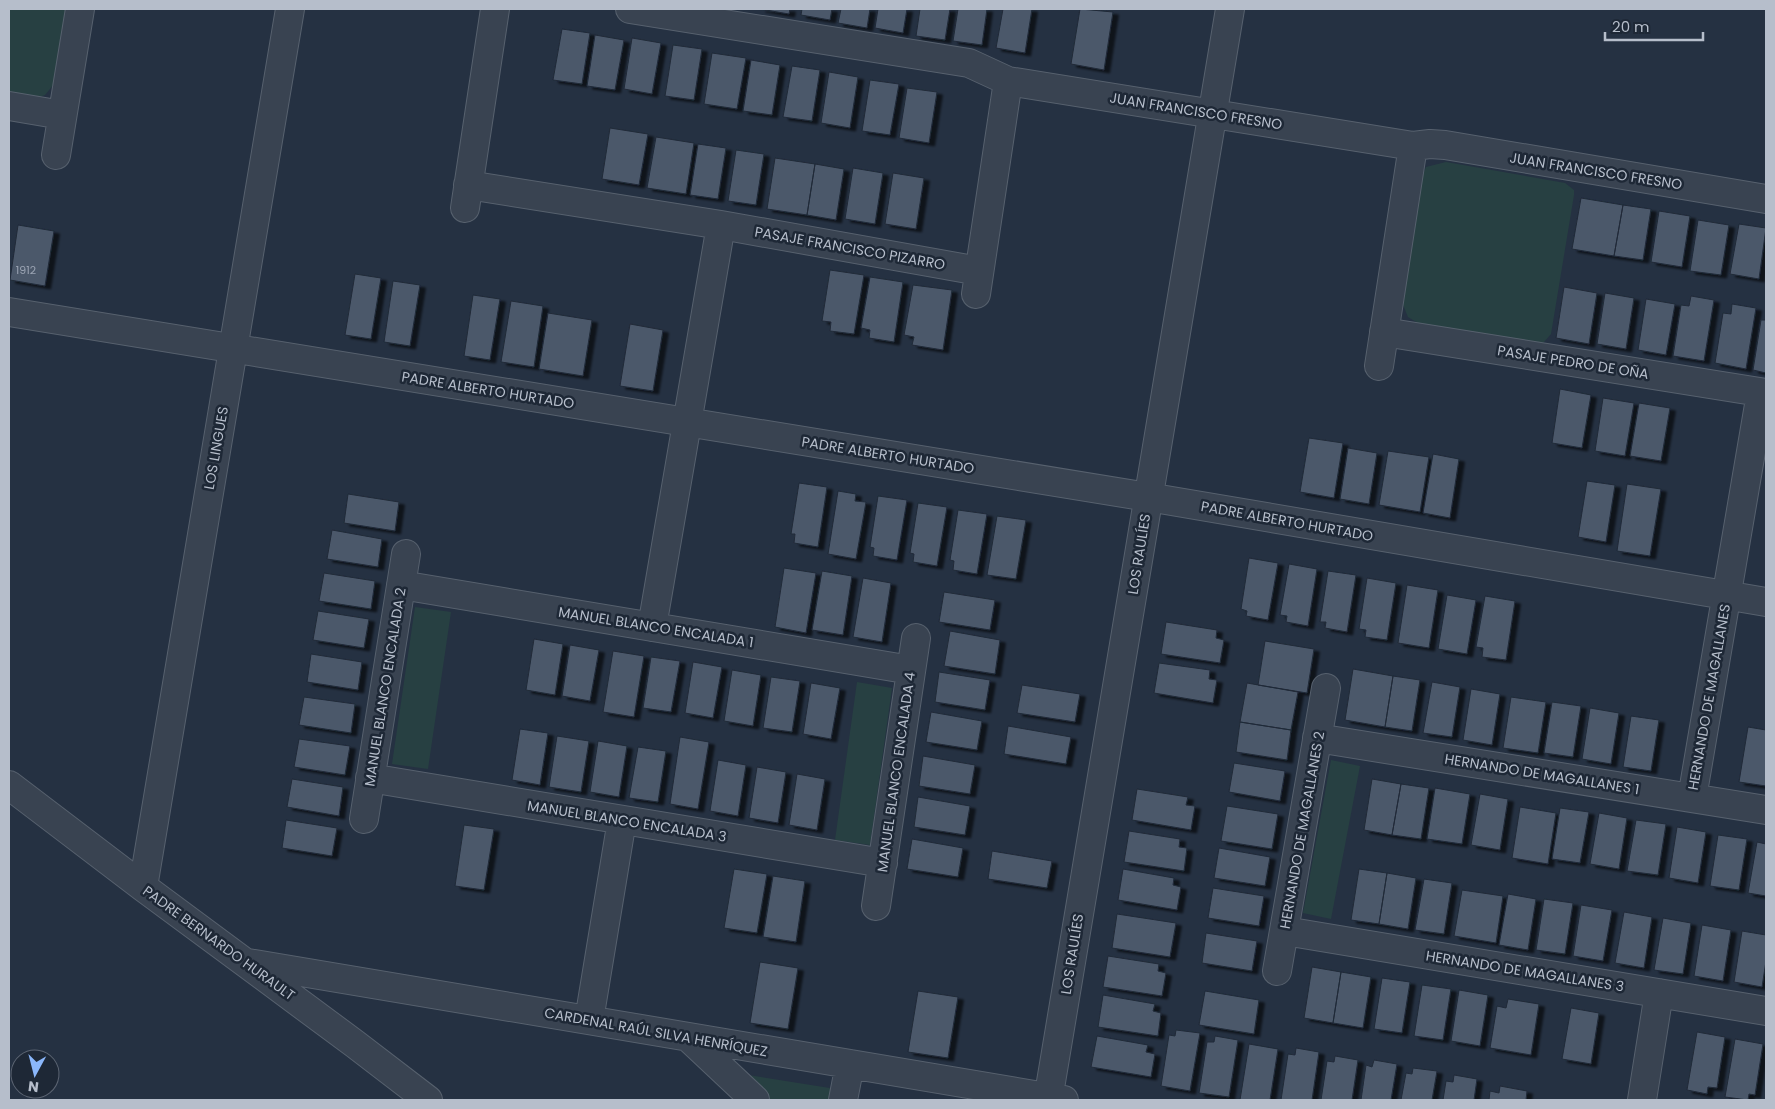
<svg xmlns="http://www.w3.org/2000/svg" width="1775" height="1109" viewBox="0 0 1775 1109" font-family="Poppins,sans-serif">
  <defs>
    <filter id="shadow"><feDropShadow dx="5.5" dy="3" stdDeviation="1" flood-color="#0009"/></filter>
  </defs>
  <rect width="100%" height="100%" fill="#253142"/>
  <path fill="#274042" d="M9,9H67L54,84L45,95L32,100L9,96Z
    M1446,162L1565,183L1574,190V195L1551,334L1544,342L1536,347L1426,328L1408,317L1401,300L1419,184L1426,167Z
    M415,607L451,612L428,769L392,764Z
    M857,682L892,688L870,845L835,840Z
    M1331,760L1360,766L1331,919L1303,913Z
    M736,1073L836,1089L833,1100H766Z"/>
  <path fill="#4b586b" stroke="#202a38" filter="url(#shadow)" d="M760,9H790L789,14Z
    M802,9H832L830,20L801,15Z
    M841,9H870L867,28L838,23Z
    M878,9H907L903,33L875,28Z
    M920,9H950L945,40L916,36Z
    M958,9H987L982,45L953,41Z
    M1003,9H1032L1025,53L996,48Z
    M1080,9L1113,12L1104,70L1071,64Z
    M562,29L590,33L582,84L553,80Z
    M595,35L624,40L615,90L587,86Z
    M632,38L661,43L652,94L624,89Z
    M673,45L702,49L694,100L665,96Z
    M712,53L746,58L737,109L704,104Z
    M751,60L780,65L772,115L743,111Z
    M792,66L820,70L812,121L783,117Z
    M829,72L858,77L850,128L821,123Z
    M870,80L899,84L890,135L862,131Z
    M907,88L937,92L929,143L899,138Z
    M610,128L648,134L639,185L602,179Z
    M656,137L694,143L686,194L647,188Z
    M698,144L726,148L718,199L690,195Z
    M736,150L764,154L756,205L728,201Z
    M775,158L815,164L807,215L767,209Z
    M815,164L844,169L836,220L807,215Z
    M853,168L883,173L875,224L845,219Z
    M893,173L924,178L916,229L885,224Z
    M1581,198L1623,205L1614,256L1572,249Z
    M1623,205L1651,209L1643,260L1614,256Z
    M1659,211L1690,216L1682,267L1651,262Z
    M1698,220L1729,225L1721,275L1690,271Z
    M1739,224L1766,228L1759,279L1730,274Z
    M18,225L54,231L45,286L10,280Z
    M830,270L864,275L854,334L830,331L831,322L822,321Z
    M355,274L381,278L371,339L345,335Z
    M870,277L903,282L894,342L869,338L870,330L861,328Z
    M393,281L420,285L410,346L384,342Z
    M913,285L952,290L943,350L912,345L914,337L904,335Z
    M1564,287L1597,293L1589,344L1556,338Z
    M1605,293L1634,298L1626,349L1597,344Z
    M473,295L500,299L490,360L464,356Z
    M1691,296L1714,300L1704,361L1673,356L1681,305L1689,306Z
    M1646,299L1675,304L1666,355L1638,350Z
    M511,301L543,306L534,367L501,362Z
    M1732,304L1756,308L1746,369L1715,363L1723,313L1731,314Z
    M548,313L592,320L583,376L539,369Z
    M1761,320H1766V373L1753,370Z
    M630,324L663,330L653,391L620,386Z
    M1560,389L1591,395L1582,448L1552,443Z
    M1603,398L1634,403L1625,456L1595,451Z
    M1639,403L1670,408L1661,461L1630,456Z
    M1309,438L1343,443L1334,498L1300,492Z
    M1348,448L1377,453L1369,504L1340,499Z
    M1388,451L1429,457L1420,512L1379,505Z
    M1433,454L1459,459L1450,518L1423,513Z
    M1587,481L1615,485L1606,542L1578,537Z
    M799,483L827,487L818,547L794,543L795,534H791Z
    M1627,484L1661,489L1650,556L1617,551Z
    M838,491L856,494L855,501L866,502L856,559L828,554Z
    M348,494L399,502L395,531L344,523Z
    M878,496L907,500L897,560L873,556L874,548L870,547Z
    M918,503L947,507L937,566L913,562L914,554L910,553Z
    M958,510L987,514L977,574L953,570L954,561L950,560Z
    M997,516L1026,520L1016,579L987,575Z
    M332,530L382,539L378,567L327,559Z
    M1249,558L1278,563L1268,620L1246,616L1247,611L1241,609Z
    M1289,564L1317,569L1308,626L1286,622L1287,616L1280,615Z
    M784,568L816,573L806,633L775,627Z
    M822,571L852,576L843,635L812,630Z
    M1328,571L1356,575L1347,632L1325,628L1326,622H1320Z
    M324,573L375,581L371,609L319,601Z
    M863,578L891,583L882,642L853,637Z
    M1367,578L1396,583L1387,640L1365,637L1366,630L1359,629Z
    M1407,585L1438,590L1429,648L1398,643Z
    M944,592L995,600L990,630L939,622Z
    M1447,595L1476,600L1467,654L1438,649Z
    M1485,596L1515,601L1506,660L1482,657L1483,648L1476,647Z
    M318,611L369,619L364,648L313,640Z
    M1166,622L1217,630L1216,638L1224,640L1220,663L1161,654Z
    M950,631L1000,640L995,674L944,666Z
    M534,639L563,644L555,695L526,690Z
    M1265,641L1314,649L1307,693L1258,685Z
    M570,645L599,650L590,701L562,696Z
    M613,651L644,656L634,717L603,712Z
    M311,654L362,662L358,690L307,682Z
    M651,657L680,661L671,712L643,708Z
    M693,662L722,667L713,718L685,713Z
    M1159,663L1210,670L1209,679L1217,680L1213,703L1154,693Z
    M1353,669L1393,676L1385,727L1345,720Z
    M732,670L761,675L753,726L724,721Z
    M939,672L990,680L985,710L935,702Z
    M1393,676L1420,680L1412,731L1385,727Z
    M771,677L800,681L792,732L763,728Z
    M1432,682L1460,687L1452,737L1423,733Z
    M811,683L840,688L831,739L803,734Z
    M1247,683L1298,692L1291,730L1240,722Z
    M1022,685L1080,694L1075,722L1017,713Z
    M1471,689L1500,694L1492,745L1463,740Z
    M304,697L355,704L351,733L299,725Z
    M1511,697L1546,702L1538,753L1503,748Z
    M1552,702L1581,706L1573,757L1544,753Z
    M1590,708L1619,713L1611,764L1582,759Z
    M931,712L982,721L977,750L926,742Z
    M1631,716L1659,720L1651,771L1623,767Z
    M1240,722L1291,730L1287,760L1236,752Z
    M1008,726L1071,737L1066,764L1004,754Z
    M1748,727L1766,730V786L1739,782Z
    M520,729L548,733L540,785L512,780Z
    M557,736L589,741L581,792L549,787Z
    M680,737L709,742L698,809L670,804Z
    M299,739L350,746L345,775L294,767Z
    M598,741L627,746L619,797L590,792Z
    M638,747L666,751L658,802L629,798Z
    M923,756L975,765L970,794L919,786Z
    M718,760L746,765L738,816L710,811Z
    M1234,763L1285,771L1280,801L1229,792Z
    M757,767L786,772L778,823L749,818Z
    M797,774L825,779L817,830L789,825Z
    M292,779L343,787L339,816L287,807Z
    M1372,779L1401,784L1392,835L1364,830Z
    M1401,784L1429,788L1421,839L1392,835Z
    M1435,788L1470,794L1462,844L1427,839Z
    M1137,789L1188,797L1186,805L1195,806L1191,830L1132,820Z
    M1480,794L1508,799L1500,850L1471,845Z
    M918,797L970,806L965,835L914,827Z
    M1227,806L1278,814L1272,849L1221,841Z
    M1520,807L1556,813L1548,864L1512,858Z
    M1560,808L1589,812L1580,863L1552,859Z
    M1599,813L1627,818L1619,869L1590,864Z
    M286,820L337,828L332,856L282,848Z
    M1636,820L1666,824L1658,875L1627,871Z
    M464,825L494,829L484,890L455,886Z
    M1677,827L1706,832L1698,883L1669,878Z
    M1129,831L1180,839L1179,847L1187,848L1184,871L1124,862Z
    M1718,835L1747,839L1739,890L1710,886Z
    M912,839L963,848L958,877L907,869Z
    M1757,842L1766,844V896L1748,893Z
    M1219,848L1270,857L1265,886L1214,878Z
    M992,851L1052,861L1047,888L988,879Z
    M734,869L767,874L757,933L724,928Z
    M1123,869L1174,878L1173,885L1181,887L1177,910L1118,900Z
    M1359,869L1387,873L1379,924L1351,920Z
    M1387,873L1416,878L1408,929L1379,924Z
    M773,876L805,881L796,942L763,937Z
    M1424,879L1452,883L1444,934L1415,930Z
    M1213,888L1264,896L1259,926L1208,918Z
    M1462,890L1503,896L1496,943L1454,936Z
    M1508,894L1536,899L1528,950L1499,945Z
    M1544,899L1573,903L1565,954L1536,950Z
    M1581,905L1612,910L1603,961L1573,956Z
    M1624,912L1652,917L1644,968L1615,963Z
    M1117,914L1176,923L1170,957L1112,948Z
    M1663,918L1691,923L1683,974L1654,970Z
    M1702,925L1731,930L1723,981L1694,976Z
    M1742,931L1766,935V961L1762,987L1734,982Z
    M1206,933L1257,941L1252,971L1202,963Z
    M1108,956L1159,964L1158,971L1166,973L1162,996L1103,987Z
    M760,962L798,968L788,1029L750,1023Z
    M1312,967L1341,972L1333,1023L1304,1018Z
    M1341,972L1371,977L1363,1028L1333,1023Z
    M1382,978L1410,982L1402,1033L1374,1029Z
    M1422,985L1451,989L1443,1040L1414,1036Z
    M1459,990L1488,995L1480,1046L1451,1041Z
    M918,991L958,997L948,1058L908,1052Z
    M1205,991L1259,1000L1254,1034L1199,1025Z
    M1103,995L1155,1004L1153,1011L1161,1013L1158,1036L1098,1027Z
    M1508,999L1539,1004L1531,1055L1490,1048L1497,1006L1506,1008Z
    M1571,1008L1599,1013L1591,1064L1562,1059Z
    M1176,1030L1200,1033L1190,1091L1161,1086L1169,1035L1175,1036Z
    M1697,1032L1725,1037L1717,1088L1708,1087L1707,1094L1687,1090Z
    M1097,1036L1148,1045L1146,1052L1155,1054L1151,1077L1091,1067Z
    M1215,1036L1238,1040L1229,1097L1199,1093L1207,1042H1214Z
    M1735,1039L1763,1044L1755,1095L1749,1094L1748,1100L1725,1097Z
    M1249,1044L1278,1049L1270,1100H1240Z
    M1296,1048L1319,1052L1312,1100H1281L1288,1054L1295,1055Z
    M1335,1056L1358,1060L1352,1100H1321L1327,1061L1334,1062Z
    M1374,1060L1397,1064L1391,1100H1361L1366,1065L1372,1067Z
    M1413,1068L1437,1071L1432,1100H1401L1406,1073L1412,1074Z
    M1454,1075L1477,1079L1474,1100H1443L1446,1081L1453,1082Z
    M1500,1086L1527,1091L1526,1100H1489L1490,1091L1499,1093Z"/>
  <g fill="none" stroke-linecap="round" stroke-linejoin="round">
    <defs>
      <path id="minor" d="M630,9L969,63L1008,81L1413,146L1430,144L1445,145L1766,199
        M9,106L62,115
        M56,155L80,9
        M468,185L721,225L979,271
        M465,208L495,9
        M976,294L1008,81
        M9,312L1148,497L1766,602
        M1384,332L1766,393
        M1379,366L1413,146
        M401,585L911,670
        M652,627L721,225
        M1317,738L1766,810
        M370,778L883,863
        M9,785L143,887L355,1044L428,1100
        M1692,798L1761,393
        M364,819L406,554
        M143,887L290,9
        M876,906L916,638
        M1285,931L1766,1011
        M248,963L1064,1100
        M1277,971L1326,688
        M589,1020L622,820
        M688,1037L755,1100
        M843,1100L850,1064
        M1048,1100L1230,9
        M1642,1100L1659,993"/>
    </defs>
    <use href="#minor" stroke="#57616e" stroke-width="30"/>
    <use href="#minor" stroke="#394351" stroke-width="28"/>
  </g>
  <g text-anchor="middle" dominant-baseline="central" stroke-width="5" stroke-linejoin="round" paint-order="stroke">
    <g font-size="11" fill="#9ba4b3">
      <text x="26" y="270">1912</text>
    </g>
    <g font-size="14" fill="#b6becb" stroke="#1e2836">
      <text transform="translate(1196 111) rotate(9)">JUAN FRANCISCO FRESNO</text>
      <text transform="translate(1596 171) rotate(9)">JUAN FRANCISCO FRESNO</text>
      <text transform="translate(850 248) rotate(10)">PASAJE FRANCISCO PIZARRO</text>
      <text transform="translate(1573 362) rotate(9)">PASAJE PEDRO DE OÑA</text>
      <text transform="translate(488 390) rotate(9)">PADRE ALBERTO HURTADO</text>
      <text transform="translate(216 448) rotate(-80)">LOS LINGUES</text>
      <text transform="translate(888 455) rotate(9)">PADRE ALBERTO HURTADO</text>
      <text transform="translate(1287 521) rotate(10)">PADRE ALBERTO HURTADO</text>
      <text transform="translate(1139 554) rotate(-81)">LOS RAULÍES</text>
      <text transform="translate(656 627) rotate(9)">MANUEL BLANCO ENCALADA 1</text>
      <text transform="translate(385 687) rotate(-81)">MANUEL BLANCO ENCALADA 2</text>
      <text transform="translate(1709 697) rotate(-80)">HERNANDO DE MAGALLANES</text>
      <text transform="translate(896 772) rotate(-82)">MANUEL BLANCO ENCALADA 4</text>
      <text transform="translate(1542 774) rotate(9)">HERNANDO DE MAGALLANES 1</text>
      <text transform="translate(627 821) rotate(9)">MANUEL BLANCO ENCALADA 3</text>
      <text transform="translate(1302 830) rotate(-80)">HERNANDO DE MAGALLANES 2</text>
      <text transform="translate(219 943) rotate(36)">PADRE BERNARDO HURAULT</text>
      <text transform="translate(1072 954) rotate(-81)">LOS RAULÍES</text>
      <text transform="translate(1525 971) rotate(9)">HERNANDO DE MAGALLANES 3</text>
      <text transform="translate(656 1032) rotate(10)">CARDENAL RAÚL SILVA HENRÍQUEZ</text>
    </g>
  </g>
  <rect width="1775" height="1109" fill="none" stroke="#b6becb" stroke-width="20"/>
  <g transform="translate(35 1074) rotate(187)"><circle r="24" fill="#1e2836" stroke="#5b6472"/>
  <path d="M0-4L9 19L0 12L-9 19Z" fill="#8bb7fb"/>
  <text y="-8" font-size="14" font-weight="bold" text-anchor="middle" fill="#b6becb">N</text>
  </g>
  <path d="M1605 32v8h98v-8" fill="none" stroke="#b6becb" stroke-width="2.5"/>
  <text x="1612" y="32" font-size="15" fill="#b6becb" stroke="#1e2836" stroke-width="4" paint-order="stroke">20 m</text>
</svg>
